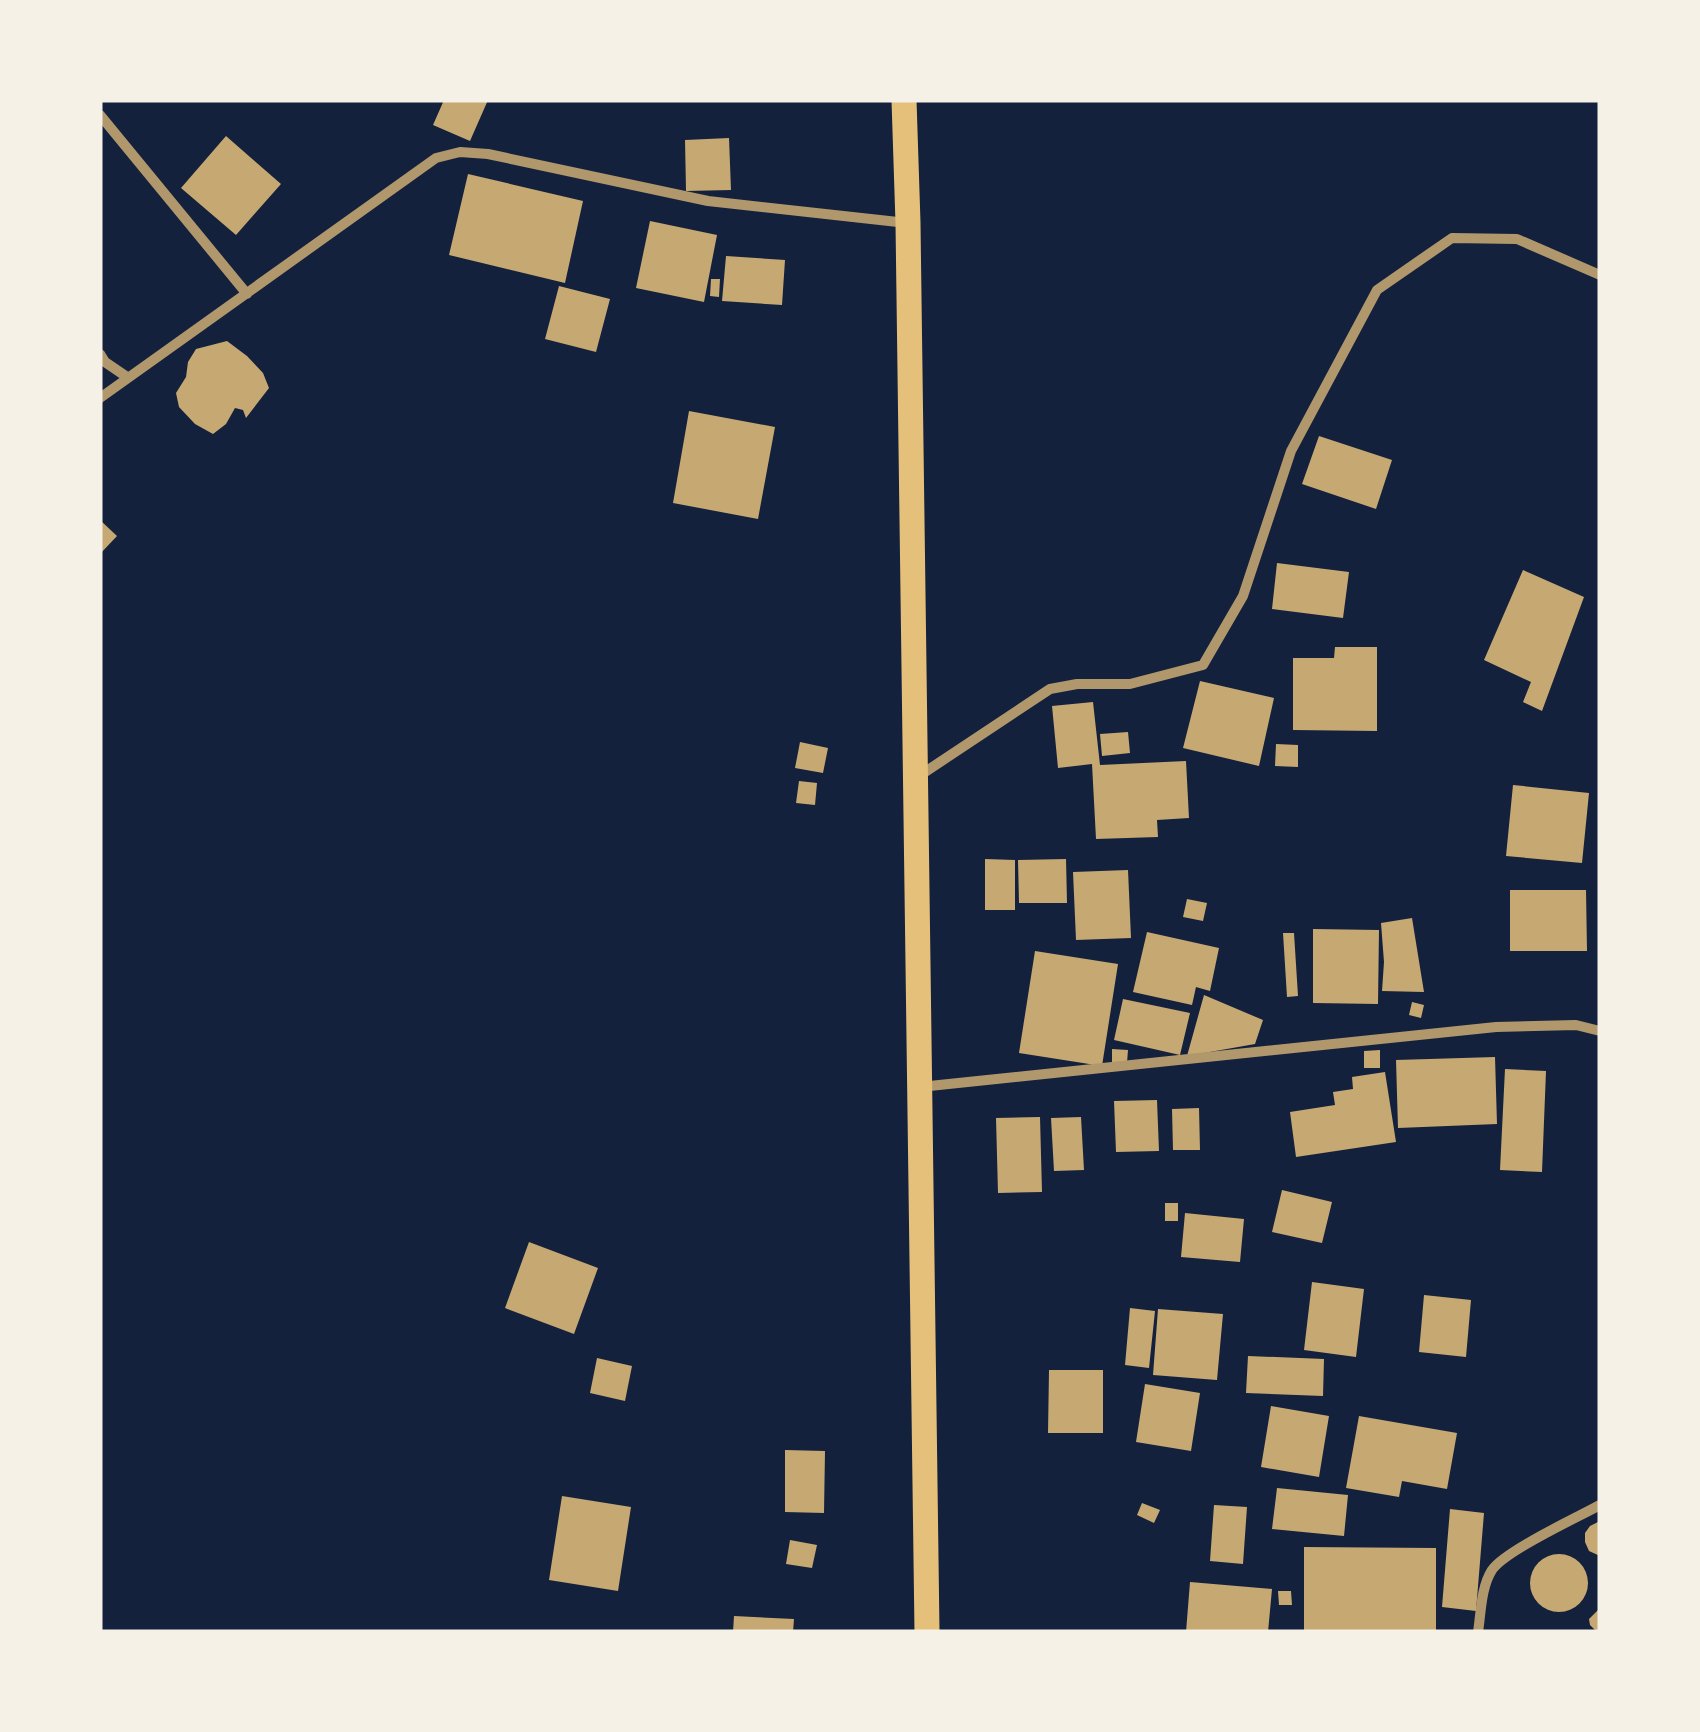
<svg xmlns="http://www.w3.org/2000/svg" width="1700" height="1732" viewBox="0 0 1700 1732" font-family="'IBM Plex Sans',sans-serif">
  <rect width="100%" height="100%" fill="#14213d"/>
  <path fill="#c6a872" d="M444,100H488L470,141L433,125Z
    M226,136L281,184L236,235L181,188Z
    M729,138L731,190L686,191L685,140Z
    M468,174L583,201L565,283L449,255Z
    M650,221L717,235L704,302L636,288Z
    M726,256L785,260L782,305L722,301Z
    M711,279H720L719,297L710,296Z
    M559,286L610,299L596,352L545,339Z
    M227,341L247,356L263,373L269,388L246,418L243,410L235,408L226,424L213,434L195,424L179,407L176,393L186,377L188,362L196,349Z
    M689,411L775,427L758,519L673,503Z
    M1319,436L1392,460L1376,509L1302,484Z
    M100,520L117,536L100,554Z
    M1277,563L1349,572L1343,618L1272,609Z
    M1523,570L1584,597L1542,711L1523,702L1531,682L1484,660Z
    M1335,647H1377V731L1293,730V658H1334Z
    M1200,681L1274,698L1259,766L1183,748Z
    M1093,702L1100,765L1186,761L1189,818L1157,820L1158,837L1096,839L1092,764L1058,768L1052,706Z
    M1128,732L1130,753L1102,756L1100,734Z
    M800,742L828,748L823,773L795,768Z
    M1276,744L1298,745V767L1275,766Z
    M799,781L817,783L815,805L796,803Z
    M1513,785L1589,793L1582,863L1506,856Z
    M985,859L1015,860V910H985Z
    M1066,859L1067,903H1019L1018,860Z
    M1128,870L1131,938L1076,940L1073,872Z
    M1510,890H1586L1587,951H1510Z
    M1187,899L1207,903L1203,921L1183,917Z
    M1412,918L1424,992L1382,991L1384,962L1381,923Z
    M1313,929L1379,930L1378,1004L1313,1003Z
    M1147,932L1219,948L1210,991L1196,987L1192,1005L1133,992Z
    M1283,933H1294L1298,996L1287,997Z
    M1035,951L1118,964L1102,1066L1019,1053Z
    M1204,995L1263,1020L1255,1044L1187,1056Z
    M1123,999L1190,1013L1180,1055L1114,1040Z
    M1412,1002L1424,1005L1421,1018L1409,1015Z
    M1112,1049L1128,1050L1127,1063L1112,1062Z
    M1380,1050V1068H1364V1051Z
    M1495,1057L1497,1124L1398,1128L1396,1060Z
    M1505,1069L1546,1071L1542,1172L1500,1170Z
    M1385,1072L1396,1142L1296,1157L1290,1112L1335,1105L1333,1092L1353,1089L1352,1077Z
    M1157,1100L1159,1151L1116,1152L1114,1101Z
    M1199,1108L1200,1150H1173L1172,1109Z
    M1040,1117L1042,1192L998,1193L996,1118Z
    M1081,1117L1084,1170L1054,1171L1051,1118Z
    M1282,1190L1332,1202L1322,1243L1272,1232Z
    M1165,1203H1178V1221H1165Z
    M1185,1213L1244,1219L1240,1262L1181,1257Z
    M529,1242L598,1268L574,1334L505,1308Z
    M1312,1282L1364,1289L1356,1357L1304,1350Z
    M1424,1295L1471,1300L1466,1357L1419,1352Z
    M1130,1308L1155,1311L1149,1368L1125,1365Z
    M1158,1309L1223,1314L1217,1380L1153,1375Z
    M1248,1356L1324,1359L1323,1396L1246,1393Z
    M597,1358L632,1366L625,1401L590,1393Z
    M1049,1370H1103V1433H1048Z
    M1145,1384L1200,1393L1191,1451L1136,1442Z
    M1271,1406L1329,1416L1319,1477L1261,1467Z
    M1359,1416L1457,1433L1447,1489L1402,1481L1399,1497L1346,1488Z
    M785,1450L825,1451L824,1513L785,1512Z
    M1277,1488L1348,1495L1344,1536L1272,1529Z
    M562,1496L631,1507L618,1591L549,1580Z
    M1142,1503L1160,1510L1154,1523L1137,1515Z
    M1214,1505L1247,1507L1243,1564L1210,1561Z
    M1450,1509L1484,1513L1476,1611L1442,1607Z
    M1600,1521V1556L1589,1551L1585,1542V1533L1590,1526Z
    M790,1540L817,1545L812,1568L786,1564Z
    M1304,1547L1436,1548V1632H1304Z
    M1530 1583a29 29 0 1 1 58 0a29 29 0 1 1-58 0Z
    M1190,1582L1272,1589L1268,1632H1186Z
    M1278,1591H1291L1292,1605H1279Z
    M1598,1610L1600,1611V1630H1595L1590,1625L1589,1619Z
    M734,1616L794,1619L793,1632H733Z"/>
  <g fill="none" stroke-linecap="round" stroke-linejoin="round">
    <path stroke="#b1986c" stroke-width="10" d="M100,115L247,294
      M100,354L105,362L127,377
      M100,398L436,158L460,152L488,154L708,201L907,223
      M919,776L1050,689L1077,684H1130L1203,665L1243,596L1291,451L1377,290L1452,238L1517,239L1600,275
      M920,1087L1496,1027L1576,1025L1600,1031
      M1478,1632C1481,1613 1481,1587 1492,1570C1505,1551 1576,1518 1600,1505"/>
    <path stroke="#e5c07b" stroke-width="25" d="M904,100L908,223L927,1632"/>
  </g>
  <rect width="1700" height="1732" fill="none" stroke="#f6f1e7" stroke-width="205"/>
</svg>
